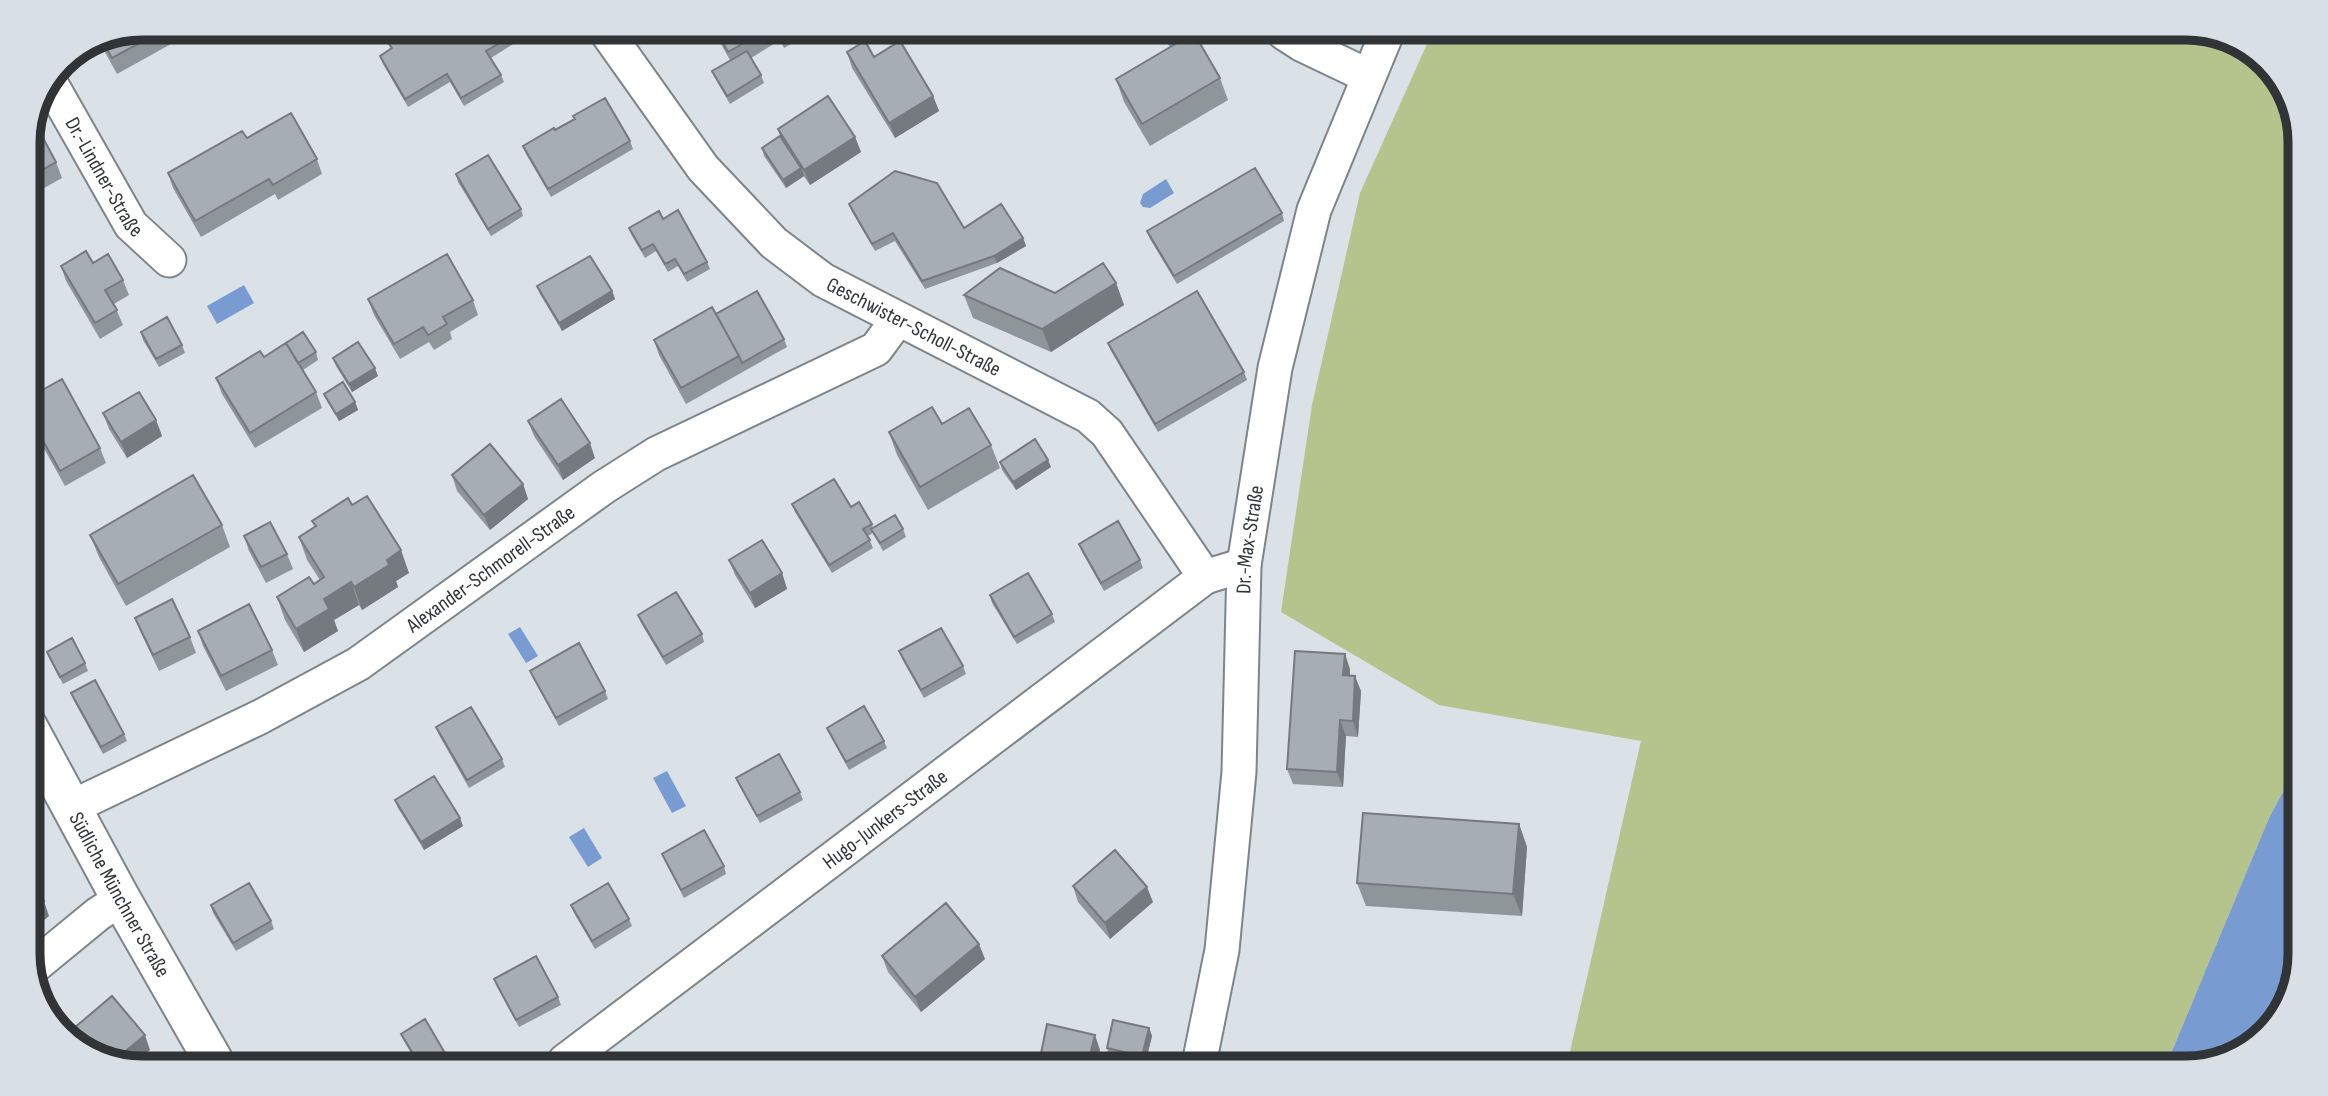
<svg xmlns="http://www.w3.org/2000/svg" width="2328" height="1096" viewBox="0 0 2328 1096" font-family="'Sofia Sans Condensed',sans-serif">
  <rect width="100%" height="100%" fill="#dae1e7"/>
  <path fill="#b5c38d" d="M1432,33L2230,37L2281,78L2300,135L2293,773L2269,818L2165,1068L1567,1065L1641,741L1439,705L1281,612L1312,405L1360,193Z"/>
  <path fill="#789cd2" d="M1179,32L1210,33L1174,55L1166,40Z
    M1166,179L1174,193L1150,208L1143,207L1140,203L1143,194Z
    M244,285L254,303L217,324L207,306Z
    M520,627L538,656L526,663L508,634Z
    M667,771L686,806L672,813L653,778Z
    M2293,773L2291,998L2249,1049L2187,1068H2165L2269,818Z
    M584,828L602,858L588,867L569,837Z"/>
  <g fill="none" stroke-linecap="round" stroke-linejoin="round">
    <defs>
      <g id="minor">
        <path id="s1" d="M605,30L703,168L774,243L823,280L1088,416L1107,433L1205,577L1244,565"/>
        <path d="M1284,33L1301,44L1368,76"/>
        <path id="s2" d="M51,84L131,225L169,260"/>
        <path id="s3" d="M72,807L260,717L358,664L604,487L656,454L876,349L898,319"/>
        <path d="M31,969L98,914L121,899"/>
        <path id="s4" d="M565,1061L1205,577"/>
        <path id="s5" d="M1199,1064L1222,950L1239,772L1244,565L1275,368L1314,210L1387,33"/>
      </g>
      <g id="secondary">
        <path id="s6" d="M28,727L121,899L213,1060"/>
      </g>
    </defs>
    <use href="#minor" stroke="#7e858a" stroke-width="37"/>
    <use href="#secondary" stroke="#7e858a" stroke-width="42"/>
    <use href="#minor" stroke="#fff" stroke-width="33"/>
    <use href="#secondary" stroke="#fff" stroke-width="38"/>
  </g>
  <path fill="#8f969a" d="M142,28H165L171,44L117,74L101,45Z
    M179,28H198L183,37Z
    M713,30L811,31L812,32L784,48L780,40L751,58L761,75L764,83L730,104L715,78L712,71L730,60Z
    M515,34L518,41L491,58L501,75L504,82L464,106L450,82L408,107L383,64L380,56L391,49L389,44Z
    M847,52L874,57L933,96L939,111L895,138L852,68Z
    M1220,78L1228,100L1150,146L1124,102L1116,79Z
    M573,116L630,141L633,149L551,197L526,154L523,146L575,119Z
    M778,129L855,137L861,152L810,185L803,175L804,176L786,188L764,156L762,148L780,136Z
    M28,135L56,162L62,178L28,197Z
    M247,138L317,159L322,174L278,200L275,194L201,237L173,188L168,173Z
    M456,174L521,209L523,216L491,236L458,182Z
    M849,204L964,228L1023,238L1026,246L997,263L925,289L895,241L875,251L852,212Z
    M1282,213L1284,221L1177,284L1150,239L1147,231Z
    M663,219L707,262L710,269L687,282L678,266L668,272L656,251L645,258L632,236L629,228Z
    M93,263L123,280L129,295L114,304L123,325L100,339L66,281L61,266Z
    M1116,283L1124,305L1051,352L973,318L964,295L1055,293Z
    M537,286L612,291L615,299L562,331L540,294Z
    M368,299L473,300L478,315L450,332L452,339L434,350L429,342L400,359L374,315Z
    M716,314L784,339L787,347L686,404L659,355L654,340Z
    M141,332L182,345L185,353L159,367L143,340Z
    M1108,343L1244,372L1247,380L1158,432L1111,351Z
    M316,352L318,360L303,370L316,392L322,408L255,448L222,394L216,378L264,357Z
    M333,358L378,376L352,392L336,366Z
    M324,394L355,402L358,410L339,421L327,401Z
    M28,398L100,448L106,463L65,486L28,420Z
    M103,413L156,420L162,436L127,458L109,429Z
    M528,421L595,458L563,480L534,436Z
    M942,424L991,445L1000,468L928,510L897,455L889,432Z
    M1000,462L1051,467L1016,490L1002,470Z
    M452,475L523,484L528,499L490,530L457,491Z
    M792,504L851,507L872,524L873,528L903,529L906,537L883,551L873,533L868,536L873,548L832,573L795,512Z
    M352,505L409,573L396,581L398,587L362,610L359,605L334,620L338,631L304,652L285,620L277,597L314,584L320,580L307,560L299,537L315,527L312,521Z
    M222,525L230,547L126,606L99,557L90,535Z
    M244,536L287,554L293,569L266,583L249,551Z
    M1079,544L1140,560L1143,568L1104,591L1082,552Z
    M729,560L782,573L787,589L755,608L735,575Z
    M990,595L1052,614L1055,622L1017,644L992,603Z
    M638,615L702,634L704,642L666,665L641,623Z
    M135,618L190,637L196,653L159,671L141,633Z
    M198,631L272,650L278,665L226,691L203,646Z
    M899,651L963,666L966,674L924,698L902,659Z
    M47,652L85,663L88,671L63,684L50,660Z
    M1350,669V675L1361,691L1358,737L1346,736L1343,787L1293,784L1287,769Z
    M530,671L605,691L608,699L559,726L533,678Z
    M71,693L124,734L127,741L103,754L74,701Z
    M436,727L502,759L505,767L469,788L439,735Z
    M827,728L884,741L887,748L849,770L830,735Z
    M736,778L800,792L803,800L760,823L739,785Z
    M395,800L463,826L424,850L398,808Z
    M1519,824L1527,847L1522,916L1366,906L1357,883Z
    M662,854L724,866L726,874L684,898L665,861Z
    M1073,886L1153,902L1110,939L1078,902Z
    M211,905L271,921L274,929L236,951L213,913Z
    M571,905L629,919L632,926L595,949L574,913Z
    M882,956L985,959L921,1012L888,972Z
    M494,979L558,997L561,1005L519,1027L497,987Z
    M425,1019L450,1061L399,1060L411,1053L404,1041L401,1034Z
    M1149,1028L1152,1036L1145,1064L1109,1056L1107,1048Z"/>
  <path fill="#747a7d" d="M933,96L939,111L895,138L889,123Z
    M855,137L861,152L810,185L804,170Z
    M801,168L804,176L786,188L783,180Z
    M1023,238L1026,246L997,263L994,256Z
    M1116,283L1124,305L1051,352L1042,329Z
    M612,291L615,299L562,331L559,323Z
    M375,368L378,376L352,392L349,384Z
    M355,402L358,410L339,421L336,414Z
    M156,420L162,436L127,458L121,442Z
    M590,443L595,458L563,480L558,465Z
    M1048,460L1051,467L1016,490L1013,482Z
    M523,484L528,499L490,530L484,515Z
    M401,550L409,573L396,581L398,587L362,610L354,587L387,560Z
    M782,573L787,589L755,608L750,593Z
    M351,582L359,605L334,620L338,631L304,652L296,629L324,599Z
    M1345,654L1350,669L1349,690L1343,675Z
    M1355,676L1361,691L1358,737L1353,721Z
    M1340,720L1346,736L1343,787L1337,772Z
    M460,818L463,826L424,850L421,842Z
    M1519,824L1527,847L1522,916L1513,894Z
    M1147,887L1153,902L1110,939L1105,923Z
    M44,901L49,916L28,934V914Z
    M979,944L985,959L921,1012L915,997Z
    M1149,1028L1152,1036L1145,1064L1142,1056Z
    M145,1035L150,1050L140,1059H116Z
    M1095,1035L1100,1050L1097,1063H1088Z"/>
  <path fill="#a6aeb3" stroke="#747a7d" stroke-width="2" d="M142,28L166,29L112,58L104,44Z
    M413,29L513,30L515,34L486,51L501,75L461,98L447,74L405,99L380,56L392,48L389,44Z
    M716,30L765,31L728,52Z
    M1194,33L1220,78L1142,124L1116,79Z
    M865,41L874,57L900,41L933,96L889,123L847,52Z
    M747,51L761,75L727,96L712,71Z
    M828,96L855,137L804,170L778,129Z
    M605,98L630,141L548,189L523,146L554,128L555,130L575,119L573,116Z
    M291,113L317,159L273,185L269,179L195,221L168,173L242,131L247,138Z
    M35,123L56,162L28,178V135L33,125Z
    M780,136L801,168L783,180L762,148Z
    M488,155L521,209L488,229L456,174Z
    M1255,168L1282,213L1174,276L1147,231Z
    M895,171L937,183L964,228L1001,204L1023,238L994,256L922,281L893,233L872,244L849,204Z
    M678,210L707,262L684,274L675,259L665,264L653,244L642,250L629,228L659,211L663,219Z
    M86,251L93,263L108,254L123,280L105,290L117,310L95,323L61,266Z
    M447,254L473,300L443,317L447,324L428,335L423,327L394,344L368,299Z
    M590,256L612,291L559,323L537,286Z
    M1103,263L1116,283L1042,329L964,295L1000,268L1055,293Z
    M757,291L784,339L742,363L739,356L716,314Z
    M1197,291L1244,372L1155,424L1108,343Z
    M712,307L739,356L681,388L654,340Z
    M167,317L182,345L156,359L141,332Z
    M303,332L316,352L298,363L286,343Z
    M358,342L375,368L349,384L333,358Z
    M286,343L316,392L250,433L216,378L260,351L264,357Z
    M62,379L100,448L60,471L28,414V398Z
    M343,382L355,402L336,414L324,394Z
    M139,392L156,420L121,442L103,413Z
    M561,399L590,443L558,465L528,421Z
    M932,407L942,424L969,408L991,445L920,487L889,432Z
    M1035,439L1048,460L1013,482L1000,462Z
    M490,444L523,484L484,515L452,475Z
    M193,475L222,525L118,584L90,535Z
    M834,479L851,507L859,502L872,524L863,529L870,540L829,565L792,504Z
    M367,496L401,550L387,560L389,565L354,587L351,582L324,599L329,609L296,629L277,597L309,577L314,584L324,577L299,537L316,526L312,521L348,498L352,505Z
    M895,515L903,529L880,543L871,529Z
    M1118,521L1140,560L1101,583L1079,544Z
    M270,522L287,554L261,567L244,536Z
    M762,540L782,573L750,593L729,560Z
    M1028,573L1052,614L1014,637L990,595Z
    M676,592L702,634L663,657L638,615Z
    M172,599L190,637L153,655L135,618Z
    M249,604L272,650L221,676L198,631Z
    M941,628L963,666L921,690L899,651Z
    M72,638L85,663L60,677L47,652Z
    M579,643L605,691L556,718L530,671Z
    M1295,651L1345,654L1343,675L1355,676L1353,721L1340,720L1337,772L1287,769Z
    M95,680L124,734L101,747L71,693Z
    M864,706L884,741L846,762L827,728Z
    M471,707L502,759L467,780L436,727Z
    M779,754L800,792L757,816L736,778Z
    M434,776L460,818L421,842L395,800Z
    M1363,813L1519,824L1513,894L1357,883Z
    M704,830L724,866L681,890L662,854Z
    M1115,850L1147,887L1105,923L1073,886Z
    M28,883L44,901L28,914Z
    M249,883L271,921L233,943L211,905Z
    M608,883L629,919L592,941L571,905Z
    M946,903L979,944L915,997L882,956Z
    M536,956L558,997L516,1020L494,979Z
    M112,996L145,1035L116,1059H98L67,1034Z
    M425,1019L449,1060H399L412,1052L401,1034Z
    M1113,1020L1149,1028L1142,1056L1107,1048Z
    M1047,1024L1095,1035L1088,1063H1039Z
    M1314,1058L1324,1064H1301Z"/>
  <g text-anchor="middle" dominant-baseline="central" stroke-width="5" stroke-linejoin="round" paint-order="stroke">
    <g font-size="21" fill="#313437" stroke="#e7eef5">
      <text stroke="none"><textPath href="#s2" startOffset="107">Dr.-Lindner-Straße</textPath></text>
      <text stroke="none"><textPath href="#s1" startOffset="436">Geschwister-Scholl-Straße</textPath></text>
      <text stroke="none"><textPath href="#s5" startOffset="528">Dr.-Max-Straße</textPath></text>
      <text stroke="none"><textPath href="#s3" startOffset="483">Alexander-Schmorell-Straße</textPath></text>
      <text stroke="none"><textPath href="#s4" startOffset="401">Hugo-Junkers-Straße</textPath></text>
      <text stroke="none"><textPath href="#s6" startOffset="191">Südliche Münchner Straße</textPath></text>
    </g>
  </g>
  <path d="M0 0H2328V1096H0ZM142 40H2186A102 102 0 0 1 2288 142V954A102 102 0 0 1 2186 1056H142A102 102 0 0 1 40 954V142A102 102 0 0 1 142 40Z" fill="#d8dfe6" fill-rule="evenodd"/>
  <path fill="none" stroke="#313437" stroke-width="9" d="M142 40H2186A102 102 0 0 1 2288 142V954A102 102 0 0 1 2186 1056H142A102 102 0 0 1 40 954V142A102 102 0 0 1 142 40Z"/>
</svg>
